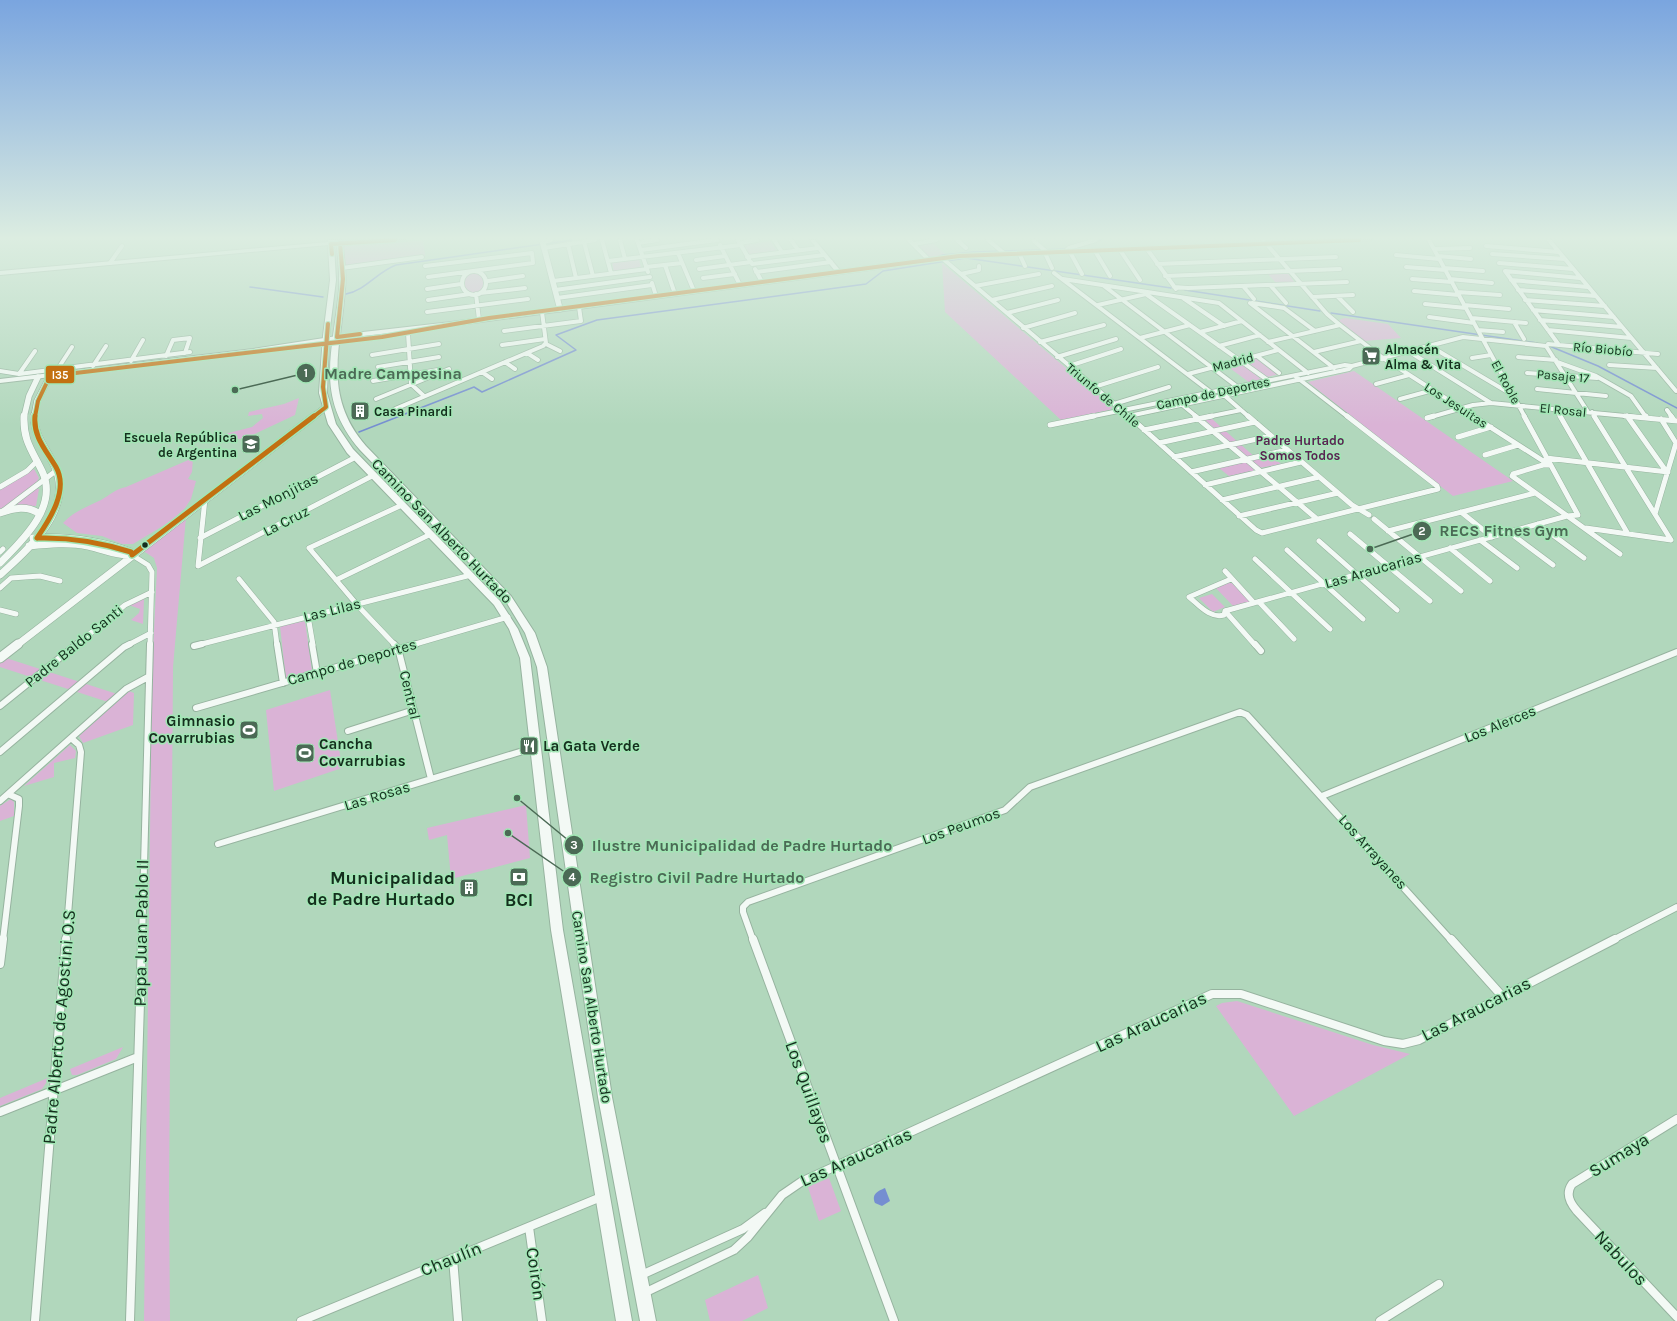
<svg xmlns="http://www.w3.org/2000/svg" width="1677" height="1321" viewBox="0 0 1677 1321" font-family="Karla,sans-serif">
  <rect width="100%" height="100%" fill="#b1d7bc"/>
  <path fill="#dab3d6" d="M423,240L425,256L346,267L344,245L387,244Z
    M770,241L777,251L750,256L744,245Z
    M933,243L947,256L932,259L918,246Z
    M639,259L641,268L614,272L612,262Z
    M942,263L1112,407L1110,410L1061,420L945,312Z
    M1287,272L1295,283H1276L1267,273Z
    M463 283a11 11 0 1 1 22 0a11 11 0 1 1-22 0Z
    M1345,318L1388,324L1401,338L1364,341L1339,321L1341,319Z
    M1258,358L1280,374L1267,377L1247,362Z
    M1241,363L1261,379L1262,380L1250,383L1227,366Z
    M1354,371L1513,481L1453,496L1308,382Z
    M299,398L295,415L246,438L221,441V435L252,427L263,418L262,414L248,416L249,412L284,404Z
    M1211,418L1257,459L1271,456L1281,464L1259,468L1205,420Z
    M193,458L192,472L188,479L196,481L191,499L185,508L171,521L133,544H122L102,536L77,533L63,523C74,511 87,507 101,500C110,495 115,489 126,487Z
    M1244,462L1248,463L1254,469L1253,471L1229,476L1219,468Z
    M34,469L39,478C32,492 13,502 0,509V490Z
    M36,489H39L36,506L16,505Z
    M186,517L173,667L169,1192L170,1321H144L152,672L157,568L154,558L142,550Z
    M1230,581L1250,602L1234,607L1214,586Z
    M1212,594L1225,607L1213,612L1199,598Z
    M141,599H144L143,624L131,620L139,613L140,609L129,605Z
    M305,621L312,671L286,680L280,626Z
    M6,658L117,694L108,702L0,667V662Z
    M330,690L342,768L274,791L266,710Z
    M129,691L134,693L133,725L83,743L79,736Z
    M70,745L76,751L75,758L54,763V777L24,786Z
    M11,799L14,802V816L0,821V806Z
    M526,805L530,858L451,879L447,835L429,840L427,828Z
    M1237,1001L1373,1045L1410,1054L1294,1116L1216,1006L1222,1003Z
    M123,1047L116,1059L77,1075H72L70,1069Z
    M50,1077L42,1089L0,1106V1098Z
    M829,1178L841,1211L819,1221L808,1187Z
    M758,1275L768,1308L742,1321H710L705,1300Z"/>
  <path fill="#758ed1" d="M885,1188L890,1201L882,1206L875,1203C871,1194 878,1191 885,1188Z"/>
  <g fill="none" stroke-linecap="round" stroke-linejoin="round">
    <path stroke="#758ed1" stroke-width="1.5" d="M1085,245L1101,240
      M942,255L973,252L1067,249
      M250,287L323,297
      M1185,290L1320,311
      M346,294C366,290 377,272 396,265L572,240
      M1331,313L1537,343
      M1547,345L1598,366L1677,408
      M359,432L474,387L482,392L576,350L556,335L597,320L866,284L883,271L966,258L1171,288"/>
    <defs>
      <path id="minor-far3" d="M602,240L611,273
        M620,240L625,259
        M637,240L648,272
        M738,240L749,259
        M774,240L782,252
        M791,240L798,250
        M909,240L929,260
        M957,240L966,248
        M988,240L1005,254
        M1263,240L1327,314L1340,325L1383,358L1475,417
        M1429,240L1525,417
        M1549,240L1676,391
        M1034,241L1048,253
        M543,242L551,240
        M584,242L593,276
        M638,243L657,240
        M740,243L757,240
        M568,244L576,278
        M914,244L936,240
        M720,245L740,285
        M1486,246L1559,252
        M544,248L595,240
        M1147,249L1176,289
        M1434,249L1470,248
        M641,250L717,240
        M1120,250L1140,280
        M1095,251L1110,276
        M1065,252L1069,248L1096,240
        M1070,252L1082,274
        M678,253L694,291
        M1019,253L1025,266
        M1045,253L1052,268
        M1492,254L1565,259
        M1396,255L1439,259
        M1438,256L1471,259
        M747,257L818,248
        M942,258L1130,417
        M696,260L725,256
        M608,261L741,245
        M110,263L122,246
        M1499,263L1573,269
        M752,264L824,255
        M1157,264L1336,257
        M665,265L675,294
        M425,266L532,253L533,263L428,277
        M646,267L682,263
        M1406,267L1446,270
        M342,268L422,257
        M1444,268L1483,271
        M699,269L751,262
        M755,269L762,282
        M462 283a12 12 0 1 1 24 0a12 12 0 1 1-24 0Z
        M1505,271L1559,345
        M1505,271L1580,278
        M756,272L831,262
        M1054,273L1212,393
        M961,274L979,270V266
        M1165,276L1340,269
        M703,278L735,274
        M1063,279L1219,303L1308,373
        M1412,279L1452,282
        M1450,279L1492,283
        M1511,280L1588,287
        M488,281L523,276
        M553,281L647,269
        M652,283L656,296
        M1270,285L1286,303
        M975,286L1039,274
        M1104,286L1239,388
        M1243,286L1254,299
        M1174,287L1188,288L1347,282
        M427,289L461,284
        M555,290L650,277
        M1518,290L1596,296
        M1414,291L1459,295
        M1143,292L1269,381
        M1457,292L1500,295
        M480,293L525,288
        M476,294L479,320
        M1337,296L1353,312
        M1312,297L1353,295
        M557,298L652,285
        M1183,298L1224,326
        M428,300L470,294
        M992,300L1052,286
        M1525,300L1605,306
        M1250,303L1334,368
        M1252,303L1284,308L1315,331
        M1425,304L1466,308
        M1098,305L1146,294
        M1464,305L1509,309
        M1533,310L1614,317
        M427,312L528,299
        M1007,313L1058,300
        M1429,317L1474,323
        M1472,318L1526,323
        M1540,320L1622,327
        M1514,322L1524,339
        M1023,328L1075,313
        M1478,330L1503,332
        M1548,330L1631,338
        M504,331L581,321L579,307
        M1200,332L1242,321
        M408,333L411,384L424,396
        M1140,338L1190,325
        M1040,342L1104,325
        M1268,342L1340,325
        M546,344L560,351
        M1548,344L1658,354
        M502,345L545,339
        M1219,346L1260,335
        M1430,346L1511,394
        M1408,351L1491,403
        M1314,352L1361,341
        M527,353L538,360
        M372,355L439,344
        M166,356L173,340L190,338L185,353
        M1257,356L1279,373
        M1057,357L1116,339
        M1518,357L1556,360
        M1472,358L1491,355
        M131,361L143,340
        M505,362L515,369
        M1557,362L1596,376L1631,396L1646,417
        M1609,365L1657,368
        M93,366L106,346
        M1069,366L1121,349
        M378,367L439,357
        M57,370L72,347
        M0,371L19,374L190,352
        M482,372L492,379
        M1527,373L1597,378
        M19,374L35,351
        M1188,374L1278,350
        M1295,376L1348,417
        M373,381L438,370
        M1376,384L1409,375
        M1094,387L1158,367
        M1537,389L1606,396
        M1225,396L1249,417
        M376,399L449,369
        M1400,399L1433,390
        M1180,403L1197,417
        M1114,404L1169,387
        M395,409L543,346L546,343L542,312
        M1556,409L1561,417
        M1667,410L1672,417
        M1592,412L1595,417
        M1129,416L1349,369L1352,366
        M1089,417L1345,365L1352,366L1463,337L1546,346L1588,412
        M1207,417L1241,410
        M1431,417L1473,405L1491,403L1636,417"/>
      <path id="minor-far2" d="M1129,416L1256,530L1262,533L1438,489L1437,486L1347,416
        M1195,416L1317,519
        M1248,416L1352,505L1369,515
        M1473,416L1548,464
        M1560,416L1628,534
        M1594,416L1671,540
        M1625,416L1677,421
        M1627,416L1666,471
        M1646,416L1647,418
        M1671,416L1674,420
        M1427,418L1434,416
        M1050,425L1094,416
        M1144,430L1212,416
        M1458,437L1491,427
        M1159,443L1255,422
        M1485,455L1518,445
        M1174,457L1271,436
        M1546,458L1668,472
        M1550,465H1543L1513,474L1512,476L1620,554
        M1191,472L1287,450
        M1205,485L1301,462
        M0,487L27,471L37,461
        M205,499L198,566L374,475
        M1222,500L1319,477
        M3,511L57,470
        M1461,512L1492,537
        M1655,514L1676,443L1661,419
        M1239,516L1338,493
        M1374,519L1461,591
        M1538,524L1584,558
        M1586,528L1671,540
        M1388,531L1535,493
        M1509,532L1553,565
        M1350,534L1430,601
        M200,538L356,457
        M1480,540L1517,568
        M1319,541L1397,610
        M1450,548L1490,581
        M1287,550L1363,619
        M0,552L3,549
        M132,555L148,565L152,572L150,645
        M1255,559L1330,629
        M1225,571L1254,603
        M239,579L274,622L277,645
        M336,580L431,534
        M0,588L11,578L40,576L60,581
        M1259,602L1294,639
        M0,610L16,614
        M1225,611L1567,516L1578,515L1524,416
        M1225,611L1224,615C1210,619 1199,605 1189,597L1231,579
        M1225,611L1255,645
        M308,616L313,645
        M76,645L125,605L152,592
        M128,645L151,633
        M198,645L471,575
        M395,645L359,607L309,548L402,505
        M412,645L508,617"/>
      <path id="minor-far1" d="M277,644L283,683
        M312,644L317,673
        M394,644L398,648L431,779
        M1255,644L1261,651
        M194,646L202,644
        M0,706L77,644
        M196,708L416,644
        M348,731L414,710
        M0,752L124,647L130,644
        M1322,796L1677,652
        M0,801L126,689L148,677
        M218,844L536,747
        M3,940L19,806V799L8,794
        M66,940L81,752L79,745L71,738
        M142,940L150,644
        M753,940L743,912V907L748,902L1005,810L1030,787L1240,712L1247,715L1451,940
        M1613,940L1677,907"/>
      <path id="minor" d="M753,939L894,1321
        M1451,939L1502,996
        M0,964L3,939
        M0,1112L138,1057
        M1677,1119L1572,1184C1565,1194 1570,1203 1577,1211L1677,1317
        M529,1227L542,1321
        M453,1258L458,1321
        M639,1276L743,1229L765,1213
        M642,1294L734,1250L748,1237L782,1195L801,1182L1212,994H1241L1384,1041L1403,1044L1419,1040L1615,939
        M35,1321L66,939
        M130,1321L142,939
        M301,1321L601,1197
        M1380,1321L1439,1284"/>
      <path id="tertiary-far2" d="M542,240L560,309
        M24,417L29,396L38,377
        M34,417L37,401L50,376
        M313,417L326,407"/>
      <path id="tertiary-far1" d="M0,513C14,508 27,505 40,514
        M33,538C68,536 98,540 131,552L132,555
        M29,546C49,544 69,542 88,546C103,549 116,556 131,555
        M0,563C23,540 59,506 42,471C32,450 23,441 24,416
        M0,575C28,550 74,509 55,467C47,449 34,437 34,416
        M17,645L314,416"/>
      <path id="tertiary" d="M0,658L18,644"/>
      <path id="secondary" d="M361,240H405L340,245L337,243L340,241Z
        M810,240H815L840,270L959,254L1318,240H1372L959,258L451,326L363,336L253,353L0,383V379L253,349L363,332L451,322L835,271Z"/>
      <path id="primary" d="M328,240H343C343,257 347,273 345,289C341,349 322,395 366,446L511,596L535,633L547,667L612,1097L656,1321H640L598,1097L537,667L525,633L505,600L360,450C314,396 333,353 339,290C340,275 338,260 337,244L334,245L336,280L329,336L327,393L336,424L353,449L500,601L518,629L530,658L563,930L632,1321H616L551,930L520,658L509,629L494,605L347,453L328,424L319,393L323,336L330,280L328,245L0,275V271L328,242Z"/>
    </defs>
    <use href="#minor-far3" stroke="#96b39f" stroke-width="5.5"/>
    <use href="#minor-far2" stroke="#96b39f" stroke-width="6"/>
    <use href="#minor-far1" stroke="#96b39f" stroke-width="8"/>
    <use href="#minor" stroke="#96b39f" stroke-width="10"/>
    <use href="#tertiary-far2" stroke="#96b39f" stroke-width="7"/>
    <use href="#tertiary-far1" stroke="#96b39f" stroke-width="8"/>
    <use href="#tertiary" stroke="#96b39f" stroke-width="11"/>
    <use href="#secondary" stroke="#96b39f" stroke-width="2"/>
    <use href="#primary" stroke="#96b39f" stroke-width="2"/>
    <use href="#minor-far3" stroke="#f3f9f5" stroke-width="4"/>
    <use href="#minor-far2" stroke="#f3f9f5" stroke-width="5"/>
    <use href="#minor-far1" stroke="#f3f9f5" stroke-width="6"/>
    <use href="#minor" stroke="#f3f9f5" stroke-width="8"/>
    <use href="#tertiary-far2" stroke="#f3f9f5" stroke-width="5.5"/>
    <use href="#tertiary-far1" stroke="#f3f9f5" stroke-width="7"/>
    <use href="#tertiary" stroke="#f3f9f5" stroke-width="9"/>
    <use href="#secondary" fill="#f3f9f5" fill-rule="evenodd"/>
    <use href="#primary" fill="#f3f9f5" fill-rule="evenodd"/>
    <defs>
      <path id="bus-1-far1" d="M340,243L343,279L337,337L360,334
        M332,254L331,244L395,240
        M35,417L38,401L50,376L382,337L489,318L959,256L1359,240
        M313,417L326,407L323,387L328,324"/>
      <path id="bus-1" d="M35,416C33,437 46,450 56,467C69,490 50,519 37,538
        M37,538C70,537 100,542 131,552L132,555L314,416"/>
    </defs>
    <use href="#bus-1-far1" stroke="#a2e6b5" stroke-width="6"/>
    <use href="#bus-1" stroke="#a2e6b5" stroke-width="8"/>
    <use href="#bus-1-far1" stroke="#c27011" stroke-width="4"/>
    <use href="#bus-1" stroke="#c27011" stroke-width="5"/>
  </g>
  <linearGradient id="sky" x2="0" y2="1"><stop stop-color="#7aa5df"/><stop offset="0.56" stop-color="#dcede1"/><stop offset="1" stop-color="#dcede1" stop-opacity="0"/></linearGradient>
  <rect width="1677" height="425" fill="url(#sky)"/>
  <defs>
    <symbol id="supermarket-square" viewBox="-11 -11 22 22"><rect x="-9" y="-9" width="18" height="18" rx="4" fill="#4b6a55" stroke="#a2e6b5"/><path d="M-6-5.5h2.5l.6 2H6L4.5 2H-2.5L-4.4-4H-6ZM-1.5 3.2a1.3 1.3 0 1 0 .1 0ZM3 3.2a1.3 1.3 0 1 0 .1 0Z" fill="#fff"/></symbol>
    <symbol id="building-square" viewBox="-11 -11 22 22"><rect x="-9" y="-9" width="18" height="18" rx="4" fill="#4b6a55" stroke="#a2e6b5"/><path d="M-4-6H4V6H1V3H-1V6H-4ZM-2.5-4.3h1.7v1.8h-1.7ZM.8-4.3h1.7v1.8H.8ZM-2.5-1h1.7V.8h-1.7ZM.8-1h1.7V.8H.8Z" fill="#fff"/></symbol>
    <symbol id="school-square" viewBox="-11 -11 22 22"><rect x="-9" y="-9" width="18" height="18" rx="4" fill="#4b6a55" stroke="#a2e6b5"/><path d="M0-5L7-2L0 1L-7-2ZM-4 1L0 2.5L4 1V4Q0 6-4 4Z" fill="#fff"/></symbol>
    <symbol id="stadium-square" viewBox="-11 -11 22 22"><rect x="-9" y="-9" width="18" height="18" rx="4" fill="#4b6a55" stroke="#a2e6b5"/><path d="M0-5a6.5 5 0 1 0 0 10a6.5 5 0 1 0 0-10ZM-3.5-1.8h7v3.6h-7Z" fill="#fff"/></symbol>
    <symbol id="restaurant-square" viewBox="-11 -11 22 22"><rect x="-9" y="-9" width="18" height="18" rx="4" fill="#4b6a55" stroke="#a2e6b5"/><path d="M-5-6h1v4h1v-4h1v4h1v-4h1v5L-1.5 .5V6h-2V.5L-5-1ZM5-6V6H3V1.5H1.5Q1.5-4 5-6Z" fill="#fff"/></symbol>
    <symbol id="bank-square" viewBox="-11 -11 22 22"><rect x="-9" y="-9" width="18" height="18" rx="4" fill="#4b6a55" stroke="#a2e6b5"/><path d="M-6-4H6V4H-6ZM0-2.3a2.3 2.3 0 1 0 0 4.6a2.3 2.3 0 1 0 0-4.6Z" fill="#fff"/></symbol>
  </defs>
  <g fill-rule="evenodd">
    <use href="#supermarket-square" x="1360" y="345" width="22" height="22"/>
    <use href="#building-square" x="349" y="400" width="22" height="22"/>
    <use href="#school-square" x="240" y="433" width="22" height="22"/>
    <use href="#stadium-square" x="238" y="719" width="22" height="22"/>
    <use href="#restaurant-square" x="518" y="735" width="22" height="22"/>
    <use href="#stadium-square" x="294" y="742" width="22" height="22"/>
    <use href="#bank-square" x="508" y="866" width="22" height="22"/>
    <use href="#building-square" x="458" y="877" width="22" height="22"/>
  </g>
  <circle fill="#142f1d" stroke="#a2e6b5" stroke-width="1.5" cx="145" cy="545" r="3.5"/>
  <g text-anchor="middle" dominant-baseline="central" stroke-width="3" stroke-linejoin="round" paint-order="stroke">
    <g font-size="13" font-weight="bold" fill="#142f1d" stroke="#a2e6b5" text-anchor="start">
      <text x="1385" y="349">Almacén<tspan x="1385" dy="15">Alma &amp; Vita</tspan></text>
      <text x="374" y="411">Casa Pinardi</text>
      <text x="237" y="437" text-anchor="end">Escuela República<tspan x="237" dy="15">de Argentina</tspan></text>
    </g>
    <g font-size="13" fill="#142f1d" stroke="#a2e6b5">
      <text transform="translate(1603 349) rotate(5)">Río Biobío</text>
      <text transform="translate(1233 362) rotate(-15)">Madrid</text>
      <text transform="translate(1563 376) rotate(5)">Pasaje 17</text>
      <text transform="translate(1506 382) rotate(62)">El Roble</text>
      <text transform="translate(1213 393) rotate(-12)">Campo de Deportes</text>
      <text transform="translate(1103 395) rotate(40)">Triunfo de Chile</text>
      <text transform="translate(1456 405) rotate(33)">Los Jesuitas</text>
      <text transform="translate(1563 410) rotate(6)">El Rosal</text>
    </g>
    <g font-size="13" font-weight="bold" fill="#592452" stroke="#a2e6b5">
      <text x="1300" y="440">Padre Hurtado<tspan x="1300" dy="15">Somos Todos</tspan></text>
    </g>
    <g font-size="15" fill="#142f1d" stroke="#a2e6b5">
      <text transform="translate(278 497) rotate(-27)">Las Monjitas</text>
      <text transform="translate(286 521) rotate(-27)">La Cruz</text>
      <text transform="translate(442 531) rotate(46)">Camino San Alberto Hurtado</text>
      <text transform="translate(1373 570) rotate(-16)">Las Araucarias</text>
      <text transform="translate(332 610) rotate(-14)">Las Lilas</text>
      <text transform="translate(74 646) rotate(-39)">Padre Baldo Santi</text>
      <text transform="translate(352 662) rotate(-16)">Campo de Deportes</text>
      <text transform="translate(410 695) rotate(77)">Central</text>
      <text transform="translate(1500 724) rotate(-22)">Los Alerces</text>
      <text transform="translate(377 796) rotate(-17)">Las Rosas</text>
      <text transform="translate(961 826) rotate(-20)">Los Peumos</text>
      <text transform="translate(1373 852) rotate(48)">Los Arrayanes</text>
      <text transform="translate(592 1007) rotate(81)">Camino San Alberto Hurtado</text>
    </g>
    <g font-size="15" font-weight="bold" fill="#142f1d" stroke="#a2e6b5" text-anchor="start">
      <text x="235" y="721" text-anchor="end">Gimnasio<tspan x="235" dy="17">Covarrubias</tspan></text>
      <text x="319" y="744">Cancha<tspan x="319" dy="17">Covarrubias</tspan></text>
      <text x="543" y="746">La Gata Verde</text>
    </g>
    <g font-size="18" font-weight="bold" fill="#142f1d" stroke="#a2e6b5" text-anchor="end">
      <text x="455" y="878">Municipalidad<tspan x="455" dy="21">de Padre Hurtado</tspan></text>
      <text x="519" y="900" text-anchor="middle">BCI</text>
    </g>
    <g font-size="18" fill="#142f1d" stroke="#a2e6b5">
      <text transform="translate(141 933) rotate(-89)">Papa Juan Pablo II</text>
      <text transform="translate(1476 1009) rotate(-27)">Las Araucarias</text>
      <text transform="translate(1151 1022) rotate(-25)">Las Araucarias</text>
      <text transform="translate(59 1027) rotate(-85)">Padre Alberto de Agostini O.S</text>
      <text transform="translate(809 1092) rotate(70)">Los Quillayes</text>
      <text transform="translate(1619 1155) rotate(-32)">Sumaya</text>
      <text transform="translate(856 1157) rotate(-24)">Las Araucarias</text>
      <text transform="translate(1621 1258) rotate(47)">Nabulos</text>
      <text transform="translate(451 1259) rotate(-22)">Chaulín</text>
      <text transform="translate(536 1274) rotate(82)">Coirón</text>
    </g>
  </g>
  <path fill="none" stroke="#4b6a55" stroke-width="1.5" d="M235 390L306 373M1370 549L1422 531M517 798L574 845M508 833L572 877"/>
  <g fill="#4b6a55" stroke="#a2e6b5" stroke-width="1.5">
    <circle cx="235" cy="390" r="4"/>
    <circle cx="1370" cy="549" r="4"/>
    <circle cx="517" cy="798" r="4"/>
    <circle cx="508" cy="833" r="4"/>
    <circle cx="306" cy="373" r="10"/>
    <circle cx="1422" cy="531" r="10"/>
    <circle cx="574" cy="845" r="10"/>
    <circle cx="572" cy="877" r="10"/>
  </g>
  <g font-size="12" text-anchor="middle" font-weight="bold" fill="#fff">
    <text x="306" y="377">1</text>
    <text x="1422" y="535">2</text>
    <text x="574" y="849">3</text>
    <text x="572" y="881">4</text>
  </g>
  <g font-size="16" text-anchor="middle" font-weight="bold" fill="#4b6a55" stroke="#a2e6b5" stroke-width="3" stroke-linejoin="round" paint-order="stroke">
    <text x="393" y="379">Madre Campesina</text>
    <text x="1504" y="536">RECS Fitnes Gym</text>
    <text x="742" y="851">Ilustre Municipalidad de Padre Hurtado</text>
    <text x="697" y="883">Registro Civil Padre Hurtado</text>
  </g>
  <rect stroke="#a2e6b5" stroke-width="1.5" x="45" y="365" width="30" height="19" rx="4" fill="#c27011"/>
  <g font-size="11" text-anchor="middle" font-weight="bold" fill="#fff">
    <text x="60" y="379">I35</text>
  </g>
</svg>
